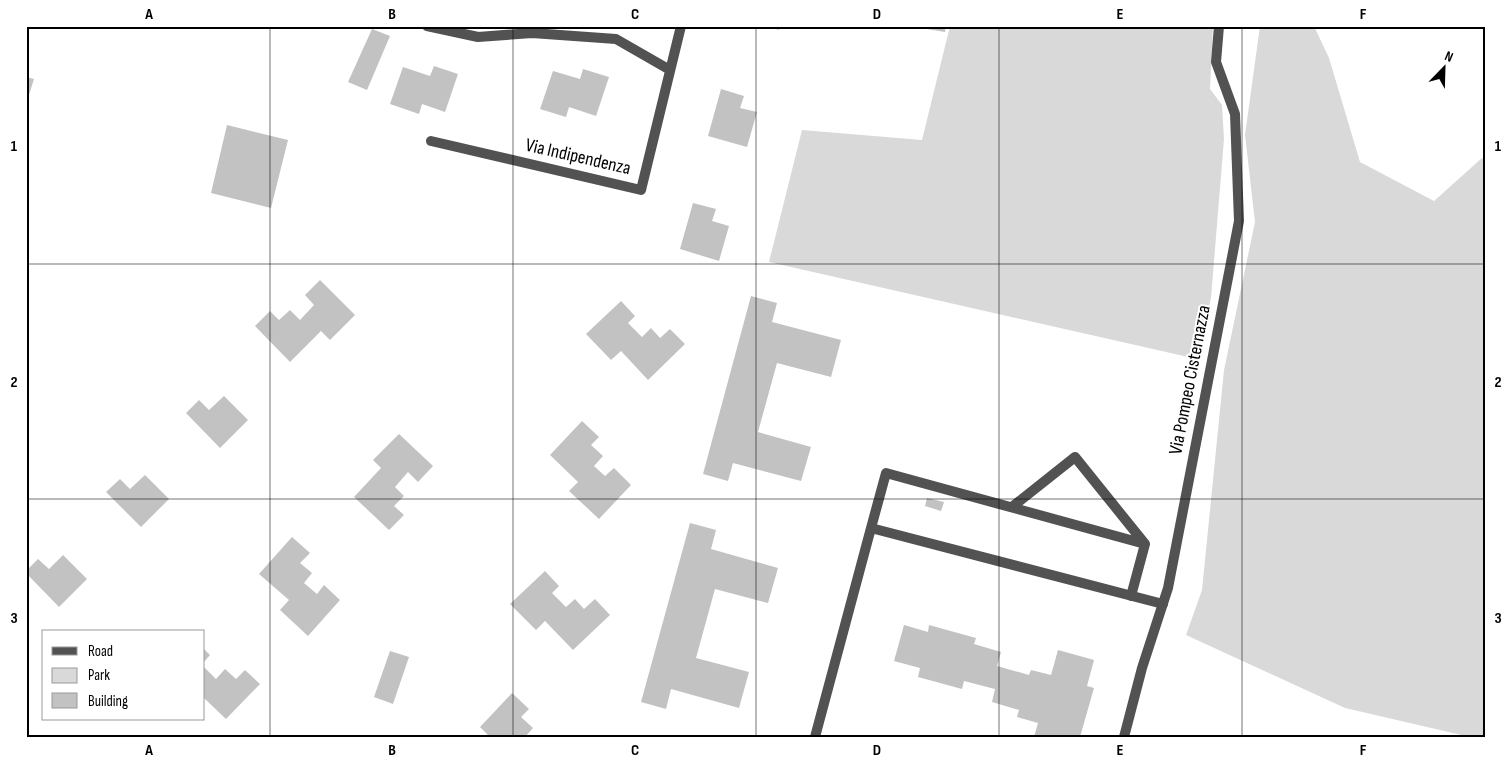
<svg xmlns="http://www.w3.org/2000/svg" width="1512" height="763" viewBox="0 0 1512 763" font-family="'Sofia Sans Condensed',sans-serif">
  <rect width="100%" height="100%" fill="#fff"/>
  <path fill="#d9d9d9" d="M950,26H1213L1210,89L1222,105L1224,139L1211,298L1197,359L769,262L802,130L922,140Z
    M1260,26H1314L1329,58L1360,162L1434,201L1482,158L1486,164V737H1470L1345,708L1186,635L1202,590L1224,370L1255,222L1245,135Z"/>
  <path fill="#c2c2c2" d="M767,26H781L779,30Z
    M909,26H946L945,32Z
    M372,29L390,36L367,90L348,82Z
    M434,66L458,74L445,112L422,104L419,114L390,104L403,67L430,76Z
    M583,69L609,77L596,116L569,107L566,117L540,109L553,71L580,79Z
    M26,77L34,79L27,101H26Z
    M721,89L744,96L740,108L757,112L747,147L708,136Z
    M227,125L288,140L271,208L211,193Z
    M693,203L716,209L712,221L729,226L719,261L680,249Z
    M320,280L355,315L330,340L321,331L290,362L255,326L270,311L279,320L290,310L300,320L314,305L305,295Z
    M751,296L777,303L772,322L841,340L831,377L777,363L758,432L811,447L801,481L733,463L728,481L703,474Z
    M621,301L635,316L628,323L642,337L651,328L660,338L670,329L685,344L648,380L621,351L611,360L586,334Z
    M224,396L248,420L220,448L186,413L199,400L209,410Z
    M582,421L599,437L591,445L603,456L594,466L605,476L614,468L631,485L599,519L569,491L578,482L550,455Z
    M399,434L433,466L418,482L408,472L395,487L404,496L394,506L404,515L389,530L354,497L381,468L373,460Z
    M145,475L169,499L141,527L106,492L120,479L130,489Z
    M927,498L944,502L941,511L925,506Z
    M690,523L716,530L711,549L778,568L768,603L715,589L696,658L749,672L739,708L671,689L666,709L641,702Z
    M292,537L310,553L300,563L312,573L304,583L317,594L324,585L340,600L308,636L280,610L289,600L259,574Z
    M63,555L87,579L59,607L26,573V571L38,559L49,569Z
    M545,571L559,586L552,593L566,607L575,599L584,609L595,599L610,615L573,650L545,621L536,630L510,604Z
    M904,625L928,632L929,625L976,638L974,644L1001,652L997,666L1029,675L1031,670L1051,675L1058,650L1094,660L1087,686L1094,688L1080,737H1034L1038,723L1017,717L1019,710L992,702L995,689L964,681L962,689L918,677L920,668L894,661Z
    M204,649L210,655L204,662Z
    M390,651L409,657L393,704L374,697Z
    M204,667L216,679L225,669L236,679L245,670L260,684L226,719L204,698Z
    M512,693L529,709L521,717L533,728L525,737H490L480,727Z"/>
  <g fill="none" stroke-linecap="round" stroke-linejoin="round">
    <path stroke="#525252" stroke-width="10" d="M1012,507L1075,457L1145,544
      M871,528L886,473L1145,544L1131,596
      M815,737L871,528L1163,604"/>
    <path stroke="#525252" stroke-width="10" d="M427,26L478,37L532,33L616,39L670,70
      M431,141L641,190L681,26
      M1124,737L1142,668L1168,588L1239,221L1235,114L1216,62L1219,26"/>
  </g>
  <path fill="none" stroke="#000" stroke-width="1" stroke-opacity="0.55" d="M270,26V737M513,26V737M756,26V737M999,26V737M1242,26V737M26,264H1486M26,499H1486"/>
  <g text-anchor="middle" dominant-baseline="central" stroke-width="4" stroke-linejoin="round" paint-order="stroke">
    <g font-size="19" fill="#000" stroke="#fff">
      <text transform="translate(578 157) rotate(13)">Via Indipendenza</text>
      <text transform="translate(1190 380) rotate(-79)">Via Pompeo Cisternazza</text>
    </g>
  </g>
  <rect width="1512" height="763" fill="none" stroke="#ffffff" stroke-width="55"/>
  <rect x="42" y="630" width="162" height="90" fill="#ffffff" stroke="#999999"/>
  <rect x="52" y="647" width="25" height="8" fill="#525252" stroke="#999999"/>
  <text x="88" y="656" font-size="15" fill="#000000">Road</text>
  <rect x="52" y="668" width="25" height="15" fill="#d9d9d9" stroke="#999999"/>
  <text x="88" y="680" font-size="15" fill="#000000">Park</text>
  <rect x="52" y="693" width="25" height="15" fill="#c2c2c2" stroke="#999999"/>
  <text x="88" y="706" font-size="15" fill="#000000">Building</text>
  <g transform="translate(1444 68) rotate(23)" stroke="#ffffff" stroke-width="4" paint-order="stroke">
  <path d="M0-4L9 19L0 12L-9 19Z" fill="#000000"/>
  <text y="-8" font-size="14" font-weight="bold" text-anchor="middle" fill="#000000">N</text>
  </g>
  <rect x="28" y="28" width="1456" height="708" fill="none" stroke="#000" stroke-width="2"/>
  <g font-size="16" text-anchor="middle" font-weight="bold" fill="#000">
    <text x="149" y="19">A</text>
    <text x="392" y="19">B</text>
    <text x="635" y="19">C</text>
    <text x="877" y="19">D</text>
    <text x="1120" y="19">E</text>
    <text x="1363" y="19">F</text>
    <text x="14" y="151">1</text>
    <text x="1498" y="151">1</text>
    <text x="14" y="387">2</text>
    <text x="1498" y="387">2</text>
    <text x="14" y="623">3</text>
    <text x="1498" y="623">3</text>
    <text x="149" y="755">A</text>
    <text x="392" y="755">B</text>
    <text x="635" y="755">C</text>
    <text x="877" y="755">D</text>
    <text x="1120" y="755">E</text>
    <text x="1363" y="755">F</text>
  </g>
</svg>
